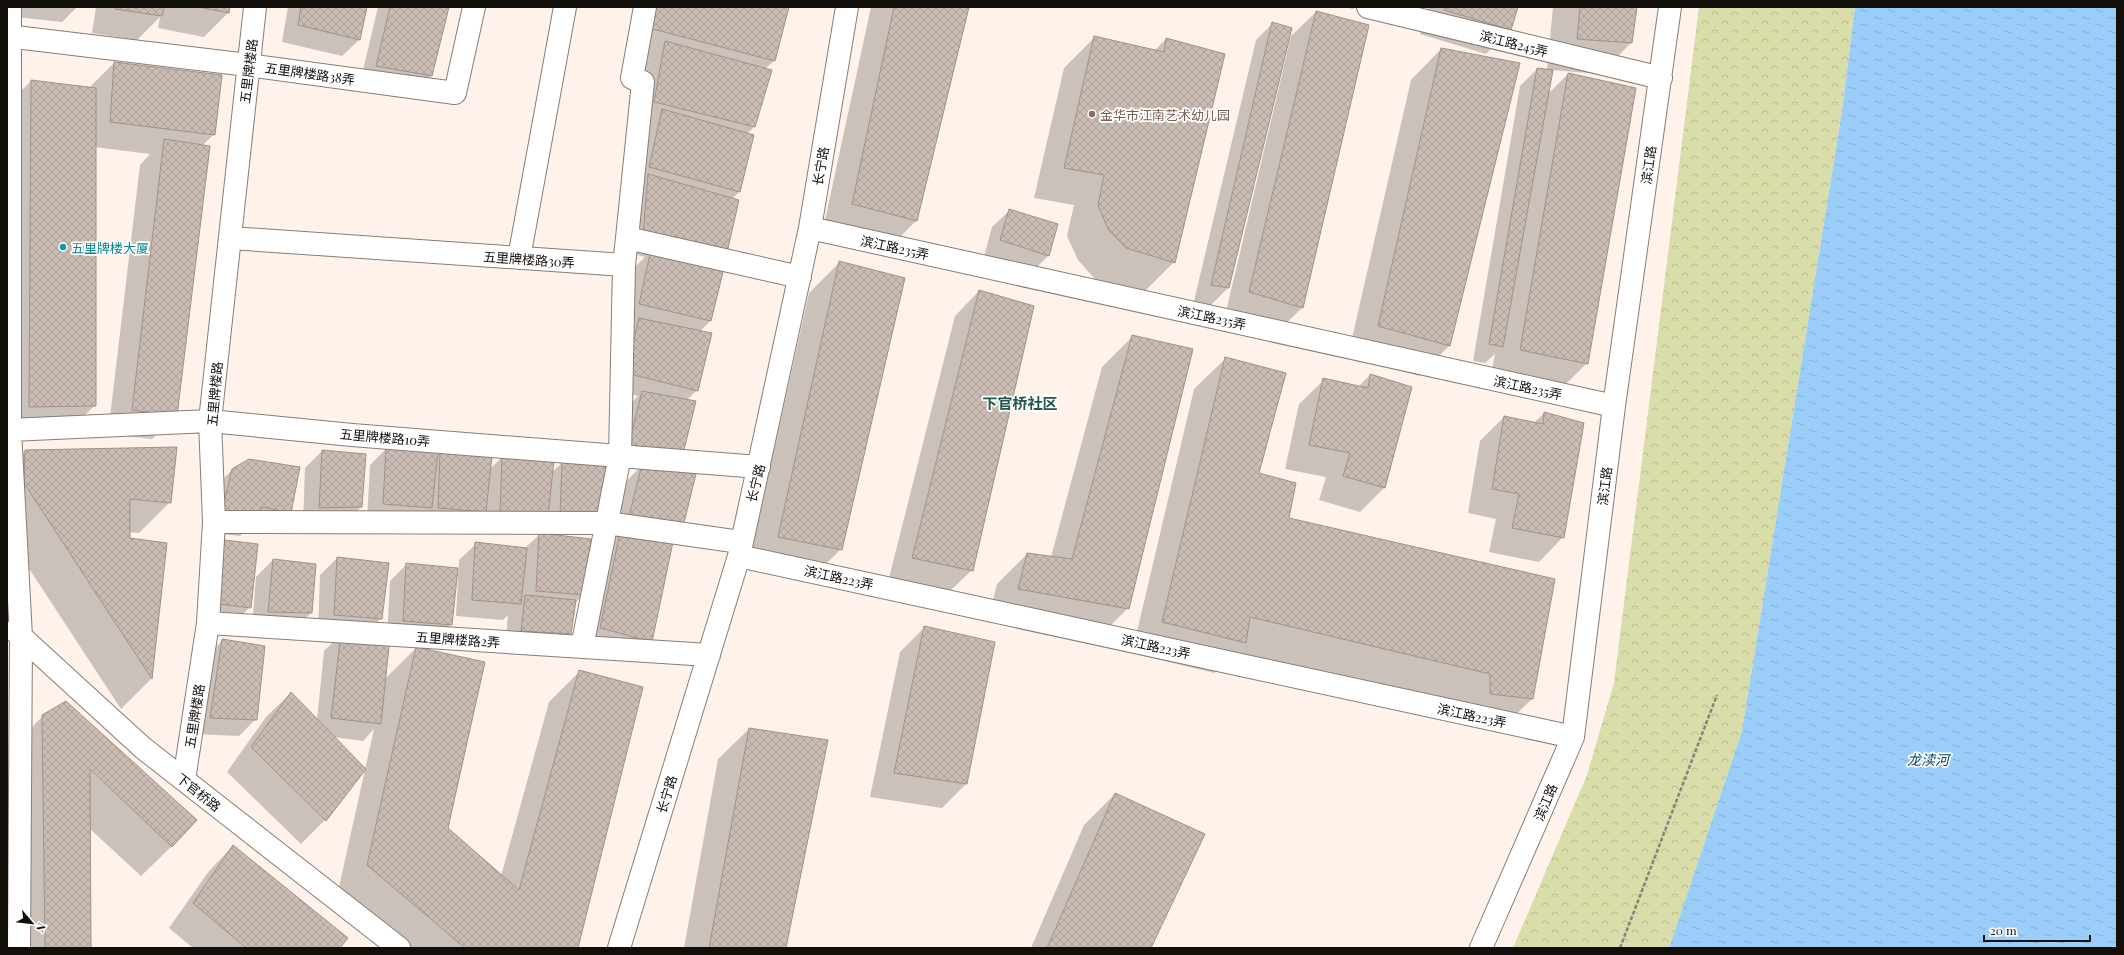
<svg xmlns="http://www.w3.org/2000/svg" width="2124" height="955" viewBox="0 0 2124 955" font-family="'Playfair Display','Noto Sans SC',serif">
  <defs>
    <pattern id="park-crowns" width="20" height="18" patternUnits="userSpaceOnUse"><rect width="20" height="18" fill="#d9dda9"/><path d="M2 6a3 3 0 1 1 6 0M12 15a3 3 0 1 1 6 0" fill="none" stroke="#b9bc90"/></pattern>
    <pattern id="water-ripples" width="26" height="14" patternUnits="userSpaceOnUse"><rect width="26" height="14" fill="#9acef9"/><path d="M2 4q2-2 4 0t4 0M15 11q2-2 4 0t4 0" fill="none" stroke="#84b0d4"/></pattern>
    <pattern id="building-cross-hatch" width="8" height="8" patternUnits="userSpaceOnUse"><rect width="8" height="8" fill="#cbbcb3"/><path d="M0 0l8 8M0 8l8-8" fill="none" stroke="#ada099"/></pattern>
  </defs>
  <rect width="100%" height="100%" fill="#fef2ea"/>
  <path fill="url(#park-crowns)" d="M1699,7H1855L1842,111L1742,731L1669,948H1513L1587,775L1614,683Z"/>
  <path fill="url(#water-ripples)" d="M1855,7H2117V948H1669L1742,731L1842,111Z"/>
  <path fill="#0003" d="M7,7H77L62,22L7,16Z
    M96,7H229L228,13L204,37L158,28L160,17L137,40L92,33Z
    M288,7H366L359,40L342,56L282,42Z
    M378,7H448L432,75L415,92L360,83Z
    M638,7H788L775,60L765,69L754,127L747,134L753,136L739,192L732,199L723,265L710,321L699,332L697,390L687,400L670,542L651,641L583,645L603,550L616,538L612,537L626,482L638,469L612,464L625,409L638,396L610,390L623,336L635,323L623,320L635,267L645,257L627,252L641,67L649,59L626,53Z
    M871,7H968L916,221L886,251L822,234Z
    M1345,7H1355L1353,9Z
    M1428,7H1517L1511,29L1486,54L1420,34Z
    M1553,7H1636L1631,43L1600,74L1552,70L1548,94L1568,74L1587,363L1556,394L1490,380L1495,354L1485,363L1473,361L1520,86L1537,69L1547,70Z
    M1316,12L1367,26L1302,308L1277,332L1225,316L1291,36Z
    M1272,24L1228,288L1211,305L1194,301L1256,40Z
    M1095,37L1154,51L1166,39L1174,262L1143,293L1095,279L1078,260L1067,236L1074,205L1034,198L1064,68Z
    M1441,49L1450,345L1419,376L1348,356L1411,80Z
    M114,63L214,134L202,146L176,415L152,439L108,434L140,165L150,154L95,147V405L64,436L7,437V105L31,81L90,87Z
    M1009,211L1048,256L1032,272L984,257L992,227Z
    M840,262L841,549L810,580L748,567L809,293Z
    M979,291L972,570L947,594L888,582L955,316Z
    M1133,336L1128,608L1097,639L988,620L997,584L1027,554L1051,557L1102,367Z
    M1225,359L1258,473L1288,518L1532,699L1501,729L1460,724V705L1236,652L1214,673L1132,653L1194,389Z
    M1370,375L1410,387L1384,488L1360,512L1319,500L1326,477L1285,469L1299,404L1324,380L1358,387Z
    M1544,413L1563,537L1539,562L1489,552L1496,519L1468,513L1480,441L1504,417L1534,423Z
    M387,448L437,455L441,452L490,469L503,456L552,472L563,462L584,534L552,536L583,595L575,603L570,634L553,650L505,647L508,615L503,620L456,616L459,560L476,544L525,548L539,535L544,519L367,520L370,465Z
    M25,451L170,502L139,533L129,532V539L166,544L151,679L121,709L7,535V469Z
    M322,451L361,507L344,524H303L305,468Z
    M232,470L290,513L252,525L240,536L205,532L215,487Z
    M224,541L250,607L233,624L203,621L207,558Z
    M337,558L381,618L364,636L387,638L390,581L407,564L451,624L434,641L389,637L384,680L416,648L447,828L501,876L549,702L580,671L577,948H398L337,896L374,729L363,741L333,737L325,820L301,844L227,772L266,717L291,693L317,720L324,651L342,633L318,631L320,575Z
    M273,560L315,565L311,613L294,630L252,628L256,577Z
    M925,627L966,784L942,808L870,797L900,652Z
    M222,641L256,719L239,736L193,734L205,657Z
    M43,716L172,846L141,876L89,828L90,948H14L12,747Z
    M749,729L785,948H684L718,759Z
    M1115,794L1150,948H1031L1084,825Z
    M233,846L338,948H193L169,928L209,871Z"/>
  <path fill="url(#building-cross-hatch)" stroke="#a09289" d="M116,7H164L162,16L115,9Z
    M198,7H230L229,13Z
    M301,7H367L360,40L298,25Z
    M390,7H449L432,76L376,66Z
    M655,7H789L775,61L649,28Z
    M894,7H969L917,221L852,204Z
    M1445,7H1518L1511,30L1444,10Z
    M1580,7H1637L1632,43L1577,39Z
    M1316,11L1369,25L1303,308L1249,292Z
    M1272,22L1292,28L1229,288L1211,285Z
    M1094,36L1164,52L1166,38L1225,54L1175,263L1126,248L1108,229L1098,205L1104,175L1064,168Z
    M665,41L772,70L755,127L654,102Z
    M1441,48L1520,63L1450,346L1378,326Z
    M114,62L222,75L215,135L110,122Z
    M1537,68L1553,70L1503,347L1489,344Z
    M1568,73L1636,88L1588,364L1520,350Z
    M31,80L96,88V406L29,407Z
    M662,109L754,135L740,192L649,167Z
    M164,139L210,146L177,416L132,410Z
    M648,174L739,200L726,257L643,235Z
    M1009,209L1058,224L1049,256L1000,240Z
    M651,249L725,264L711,321L639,304Z
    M839,261L905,278L842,550L778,537Z
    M979,290L1034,306L973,571L912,558Z
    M639,318L712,333L698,391L626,373Z
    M1132,335L1193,349L1129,609L1018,589L1027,553L1072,559Z
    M1225,357L1286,373L1259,473L1296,483L1289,518L1555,579L1533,699L1490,694V674L1250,617L1246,643L1162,622Z
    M1370,374L1412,387L1385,488L1343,476L1350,453L1309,445L1323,378L1368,388Z
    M642,391L696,401L682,458L628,447Z
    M1544,412L1584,423L1564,538L1512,528L1519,494L1492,489L1504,416L1543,424Z
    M177,447L171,503L130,499V538L167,543L152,679L24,483L25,450Z
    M386,447L438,451L432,508L383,504Z
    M322,450L366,454L362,507L319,508Z
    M440,451L492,456L486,512L438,508Z
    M502,455L554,460L548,517L500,513Z
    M249,459L300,467L291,513L262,507L258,520L221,515L232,469Z
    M562,461L606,464L602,517L560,518Z
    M642,464L696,474L682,531L628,521Z
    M620,532L673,542L652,642L600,628Z
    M539,533L591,539L584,595L536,591Z
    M224,540L258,544L251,608L219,604Z
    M475,542L527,548L521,604L472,600Z
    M337,557L389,563L382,619L334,615Z
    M273,559L316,564L312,613L268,612Z
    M406,563L458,568L452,625L403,621Z
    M525,595L576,600L571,634L521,631Z
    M924,626L995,642L967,784L894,773Z
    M341,633L390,637L381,724L331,718Z
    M222,639L265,646L257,720L210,718Z
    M416,647L485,662L448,828L519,890L579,670L643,687L578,948H465L367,865Z
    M291,692L366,769L326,821L251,747Z
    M66,701L197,820L172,847L90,769L91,948H45L42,715Z
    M749,728L828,740L786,948H709Z
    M1115,793L1205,834L1151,948H1047Z
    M233,845L348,938L340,948H246L193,903Z"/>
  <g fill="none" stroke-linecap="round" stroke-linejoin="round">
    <defs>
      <path id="minor" d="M10,7V430L21,637L19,948
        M1368,7L1661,78
        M7,36L248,65L455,93L474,7
        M810,228L1614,406
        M230,238L624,265L627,238L800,277
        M627,238L643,82L632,78L645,7
        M519,258L565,7
        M10,430L210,421L352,435L759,467
        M214,522L607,523L740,542
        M739,556L1573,737
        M208,623L709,655
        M15,631L143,748L399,948
        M582,647L620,456L624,265
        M184,780L208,623L214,522L210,421L255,7
        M619,948L739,556L810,228L847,7
        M1481,948L1573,737L1614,406L1670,7"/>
    </defs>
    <use href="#minor" stroke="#8a7c74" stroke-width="24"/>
    <path stroke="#89817b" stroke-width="2.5" stroke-dasharray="4 2" stroke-linecap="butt" d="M1620,948L1717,695"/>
    <use href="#minor" stroke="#fff" stroke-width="22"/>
  </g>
  <circle fill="#8d6e63" stroke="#fff" stroke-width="1.5" cx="1092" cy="114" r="4"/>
  <circle fill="#0f9aa8" stroke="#fff" stroke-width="1.5" cx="63" cy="247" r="4"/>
  <g text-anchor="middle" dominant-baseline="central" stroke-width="3.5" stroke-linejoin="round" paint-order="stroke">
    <g font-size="13" fill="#120e0a" stroke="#fff">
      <text transform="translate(1514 43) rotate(14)">滨江路245弄</text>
      <text transform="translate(248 71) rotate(-83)">五里牌楼路</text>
      <text transform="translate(310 73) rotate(8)">五里牌楼路38弄</text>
      <text transform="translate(1648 165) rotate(-82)">滨江路</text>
      <text transform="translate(820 166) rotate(-80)">长宁路</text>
      <text transform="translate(895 247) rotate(12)">滨江路235弄</text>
      <text transform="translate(529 259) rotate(4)">五里牌楼路30弄</text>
      <text transform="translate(1212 317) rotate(12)">滨江路235弄</text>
      <text transform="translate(1528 387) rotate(12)">滨江路235弄</text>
      <text transform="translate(214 394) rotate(-85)">五里牌楼路</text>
      <text transform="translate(385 437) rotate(5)">五里牌楼路10弄</text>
      <text transform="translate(755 483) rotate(-76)">长宁路</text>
      <text transform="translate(1604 486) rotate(-83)">滨江路</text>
      <text transform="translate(839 577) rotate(12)">滨江路223弄</text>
      <text transform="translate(458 639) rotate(4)">五里牌楼路2弄</text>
      <text transform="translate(1156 646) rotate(12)">滨江路223弄</text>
      <text transform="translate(1472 715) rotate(12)">滨江路223弄</text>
      <text transform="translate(194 716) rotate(-81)">五里牌楼路</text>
      <text transform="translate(199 792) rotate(38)">下官桥路</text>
      <text transform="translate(666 794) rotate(-73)">长宁路</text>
      <text transform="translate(1545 802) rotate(-67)">滨江路</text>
    </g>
    <g font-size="13" fill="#785e54" stroke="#fff" text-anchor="start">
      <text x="1100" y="114">金华市江南艺术幼儿园</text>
    </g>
    <g font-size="13" fill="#0d838f" stroke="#fff" text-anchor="start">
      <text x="71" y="247">五里牌楼大厦</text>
    </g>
    <g font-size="14" font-style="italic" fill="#004067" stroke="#fff">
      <text x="1928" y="759">龙渎河</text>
    </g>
    <g font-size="15" font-weight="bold" fill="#21574d" stroke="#fff">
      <text x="1020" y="403">下官桥社区</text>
    </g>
  </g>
  <rect width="2124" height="955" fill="none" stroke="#120e0a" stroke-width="16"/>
  <g transform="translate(32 923) rotate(118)" stroke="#ffffff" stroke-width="3" paint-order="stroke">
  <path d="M0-3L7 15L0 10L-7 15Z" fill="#120e0a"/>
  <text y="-6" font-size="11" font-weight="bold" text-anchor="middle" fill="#120e0a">N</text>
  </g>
  <path d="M1984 935v6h106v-6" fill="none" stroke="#120e0a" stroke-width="2"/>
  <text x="1990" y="935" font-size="12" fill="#120e0a" stroke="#ffffff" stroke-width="3" paint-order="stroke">20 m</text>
</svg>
